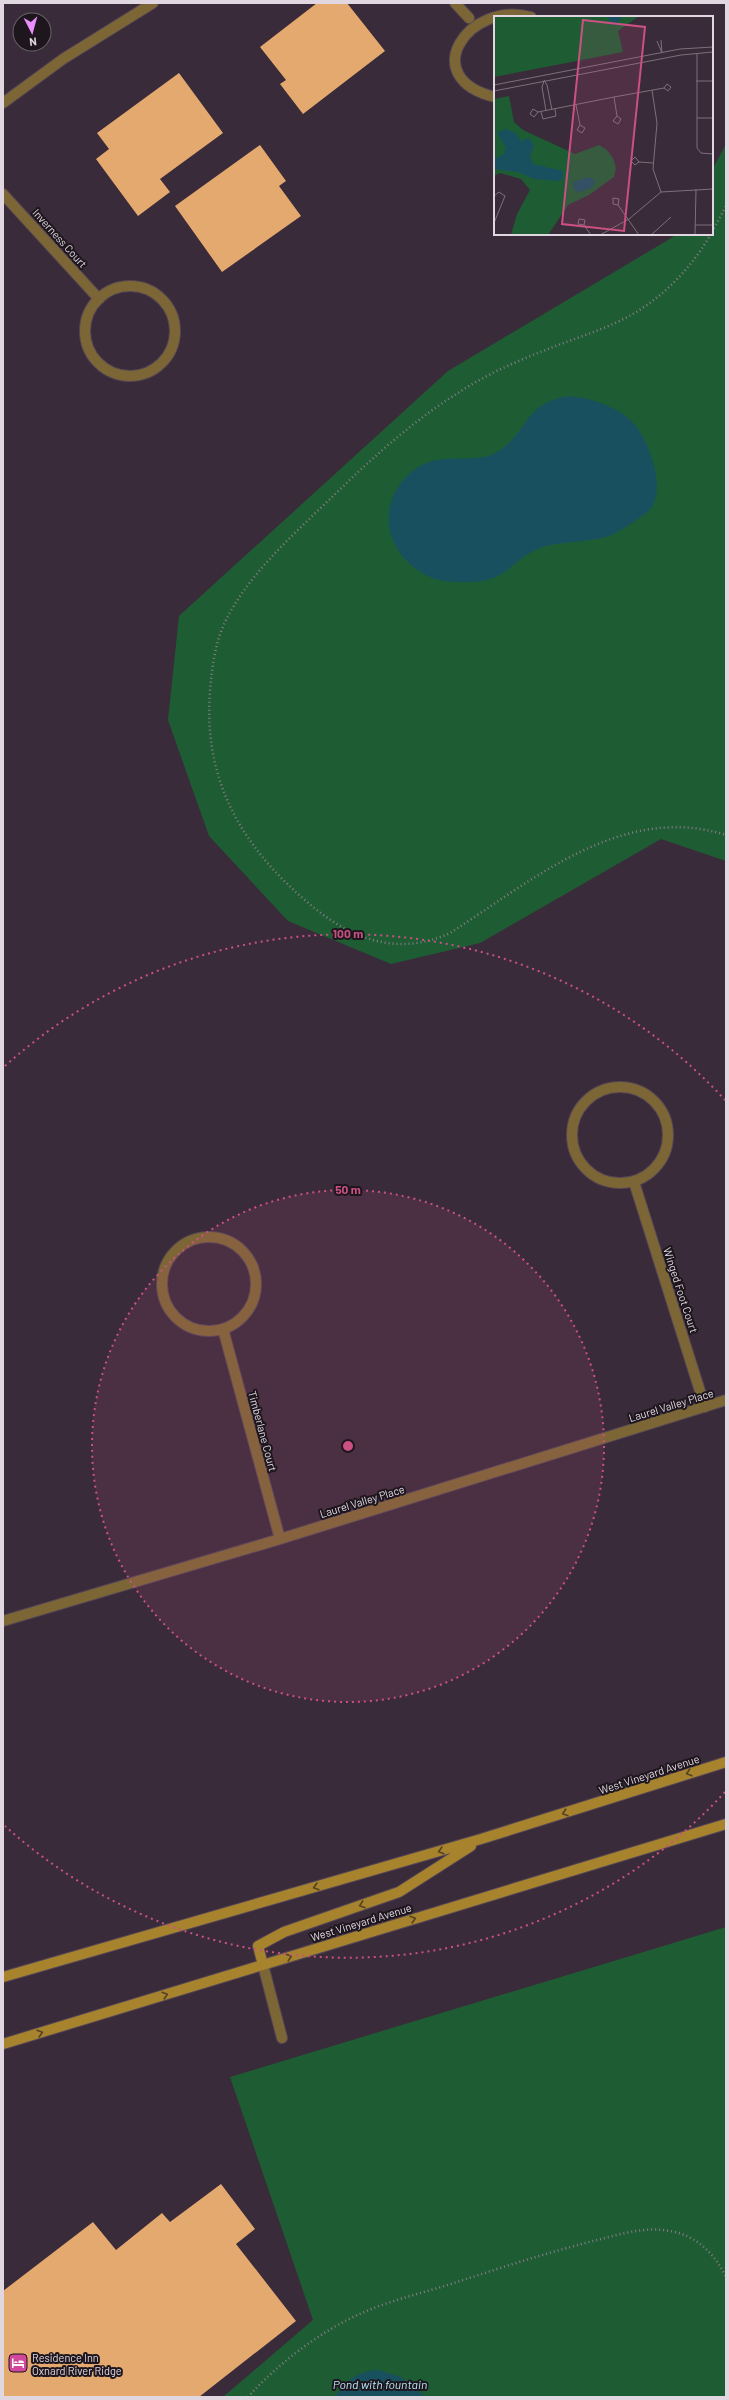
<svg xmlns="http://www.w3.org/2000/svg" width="729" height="2400" viewBox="0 0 729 2400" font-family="Barlow,sans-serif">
  <rect width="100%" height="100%" fill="#3a2b3a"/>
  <path fill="#1e5d33" d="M726,144V861L661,839L480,943L391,964L288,921L209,836L168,720L179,616L448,371L678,234H712V170Z
    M726,1927V2397H223L313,2320L230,2077Z"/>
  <path fill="#195060" d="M568,396C590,398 610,404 628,418C647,433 666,484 652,507C647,514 639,518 632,523C622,530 610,537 597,539C578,543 559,541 540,548C510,560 509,582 467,582C454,582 440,582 428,576C389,557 374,511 406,477C436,445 475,469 500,450C530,429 524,404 568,396Z
    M378,2370L401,2377L426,2397H335C347,2380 358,2371 378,2370Z"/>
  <path fill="#e4a96e" d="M317,3H347L385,51L303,114L280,84L286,80L260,47Z
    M179,73L223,133L160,179L170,192L138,216L96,159L109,149L97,133Z
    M260,145L286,181L279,186L301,216L222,272L175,206Z
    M221,2184L255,2229L236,2244L296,2321L199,2397H3V2291L93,2222L116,2250L162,2213L170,2222Z"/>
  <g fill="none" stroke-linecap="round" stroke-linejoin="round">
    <defs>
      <path id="lane" d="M263,1965L282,2038"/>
      <path id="street" d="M455,3L469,18
        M495,97C416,78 468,0 531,17
        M3,103L63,59L153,3
        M3,194L99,299
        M85 331a45 45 0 1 1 90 0a45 45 0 1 1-90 0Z
        M572 1135a48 48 0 1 1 96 0a48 48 0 1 1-96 0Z
        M634,1182L705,1407
        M162 1284a47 47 0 1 1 94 0a47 47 0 1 1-94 0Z
        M223,1329L280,1539
        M3,1621L280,1539L726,1400"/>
      <path id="secondary" d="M263,1965L258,1946L284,1932L399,1892L471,1846
        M3,1977L481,1839L726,1762
        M3,2044L726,1824"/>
    </defs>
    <use href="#lane" stroke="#554755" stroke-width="12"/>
    <use href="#street" stroke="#554755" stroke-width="12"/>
    <use href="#secondary" stroke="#554755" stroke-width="12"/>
    <path stroke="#887b88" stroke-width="2.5" stroke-dasharray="1 3" stroke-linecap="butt" d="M712,232L726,206
      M711,234C694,263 672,288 644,307C615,327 580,336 548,349C517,361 485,375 458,393C411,422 369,461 330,499C293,535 253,570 228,616C216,638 212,665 210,691C203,782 243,849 312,906C354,941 400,956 450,933C532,881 622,802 726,835
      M248,2397C276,2365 322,2330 362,2313C391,2300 423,2293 454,2283C500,2268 546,2253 593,2241C617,2235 645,2226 670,2231C696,2235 715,2254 726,2277"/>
    <use href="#lane" stroke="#7d6635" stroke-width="10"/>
    <use href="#street" stroke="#7d6635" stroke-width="10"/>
    <use href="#secondary" stroke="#a8832d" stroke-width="10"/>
  </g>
  <defs><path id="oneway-chevron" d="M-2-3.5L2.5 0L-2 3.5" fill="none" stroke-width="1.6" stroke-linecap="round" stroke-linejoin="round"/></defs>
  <g stroke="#554223">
    <use href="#oneway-chevron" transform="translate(689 1773) rotate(162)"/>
    <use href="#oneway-chevron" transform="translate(565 1813) rotate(162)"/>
    <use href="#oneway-chevron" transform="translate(441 1851) rotate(164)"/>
    <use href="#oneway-chevron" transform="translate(316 1887) rotate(164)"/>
    <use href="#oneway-chevron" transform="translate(362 1905) rotate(161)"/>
    <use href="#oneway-chevron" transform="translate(413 1919) rotate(-17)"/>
    <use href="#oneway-chevron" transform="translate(289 1957) rotate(-17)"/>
    <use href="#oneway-chevron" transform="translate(165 1995) rotate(-17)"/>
    <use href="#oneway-chevron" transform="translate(40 2033) rotate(-17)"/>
  </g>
  <circle cx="348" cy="1446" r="256" fill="#cb5183" fill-opacity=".12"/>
  <g fill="none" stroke="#cb5183" stroke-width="2" stroke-dasharray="2 4">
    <circle cx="348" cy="1446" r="256"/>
    <path d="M725 1792A512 512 0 0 1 5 1826M5 1066A512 512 0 0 1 725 1100"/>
  </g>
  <defs>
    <symbol id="hotel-square" viewBox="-11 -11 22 22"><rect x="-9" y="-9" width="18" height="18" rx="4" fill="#d1479c" stroke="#1d161d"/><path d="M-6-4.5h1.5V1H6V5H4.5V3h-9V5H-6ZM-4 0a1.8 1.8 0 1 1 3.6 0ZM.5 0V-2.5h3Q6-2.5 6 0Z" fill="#fff"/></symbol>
  </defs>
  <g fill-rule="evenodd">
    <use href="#hotel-square" x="7" y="2352" width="22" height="22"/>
  </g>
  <g text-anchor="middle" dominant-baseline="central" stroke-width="4" stroke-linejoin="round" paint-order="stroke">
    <g font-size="11" fill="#e1d7e0" stroke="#1d161d">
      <text transform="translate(60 238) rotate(48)">Inverness Court</text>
      <text transform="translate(681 1290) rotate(72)">Winged Foot Court</text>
      <text transform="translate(671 1405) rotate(-17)">Laurel Valley Place</text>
      <text transform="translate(263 1431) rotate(75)">Timberlane Court</text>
      <text transform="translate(362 1501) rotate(-17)">Laurel Valley Place</text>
      <text transform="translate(649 1774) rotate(-18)">West Vineyard Avenue</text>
      <text transform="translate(361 1922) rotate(-17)">West Vineyard Avenue</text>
    </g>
    <g font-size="11" fill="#e1d7e0" stroke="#1d161d" text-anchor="start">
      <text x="32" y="2357">Residence Inn<tspan x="32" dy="13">Oxnard River Ridge</tspan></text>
    </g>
    <g font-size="12" font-style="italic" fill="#b8e8f7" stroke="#1d161d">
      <text x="380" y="2384">Pond with fountain</text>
    </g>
  </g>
  <g transform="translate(494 16)">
    <rect width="219" height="219" fill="#3a2b3a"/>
    <path d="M0,0H145L124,15L129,36L0,61ZM15,80L20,106L29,114L81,138L105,129L113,134L119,142L122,152L120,161L95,179L74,189L54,219H17L23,198L36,174L27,163L6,157L0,160V83Z" fill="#1e5d33"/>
    <path d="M112,0H129L120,10ZM11,113L22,117L27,125L35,122L40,130L36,139L39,148L69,155V163L65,165L40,163L24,156L0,153V143L9,139L12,132L3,117ZM95,161L101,165L99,171L86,176L80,174L79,166Z" fill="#195060"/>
    <path fill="none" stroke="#7d707c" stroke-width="1" d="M167,24L168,37M163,25L168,37M203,37V132L207,137L219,138M50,64L53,69L58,94M50,65L48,71L52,95M202,65H219M0,69L186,33L219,31M158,74L163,107L159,153L167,176M0,75L187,39L219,36M120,81L123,100L119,105L124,108L127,103L123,100M82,89L86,109L91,112L88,117L83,114L86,109M44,96L39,93L36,98L40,101L44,96L120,81L170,72L174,75L177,71L173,68L170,72M47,96L49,103L62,100L61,93M203,102H219M145,146L141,149L137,145L141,141L145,146L159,147M0,180L5,176L11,180L0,207M124,189L119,188V182L125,183L124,189L145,219M90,209L91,204L85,203L84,208L90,209L97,219M201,209H219M106,219L135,203L167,176L219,173M157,219L177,201M201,219L202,173"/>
    <path fill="#cb5183" fill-opacity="0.15" stroke="#cb5183" stroke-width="2" d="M89,4L151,11L130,215L68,208Z"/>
    <rect width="219" height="219" fill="none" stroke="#e1d7e0" stroke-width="2"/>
  </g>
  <circle cx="348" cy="1446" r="6" fill="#cb5183" stroke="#1d161d" stroke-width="2"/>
  <g font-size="12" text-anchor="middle" font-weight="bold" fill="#cb5183" stroke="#1d161d" stroke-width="4" stroke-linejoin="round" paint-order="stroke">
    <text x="348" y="938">100 m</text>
    <text x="348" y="1194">50 m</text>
  </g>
  <rect width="729" height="2400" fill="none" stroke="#e1d7e0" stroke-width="8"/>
  <g transform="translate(32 32) rotate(174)"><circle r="19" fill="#1d161d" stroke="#6b636b"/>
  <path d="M0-3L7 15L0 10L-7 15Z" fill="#e98eff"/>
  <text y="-6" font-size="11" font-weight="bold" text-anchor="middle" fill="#e1d7e0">N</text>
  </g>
</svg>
